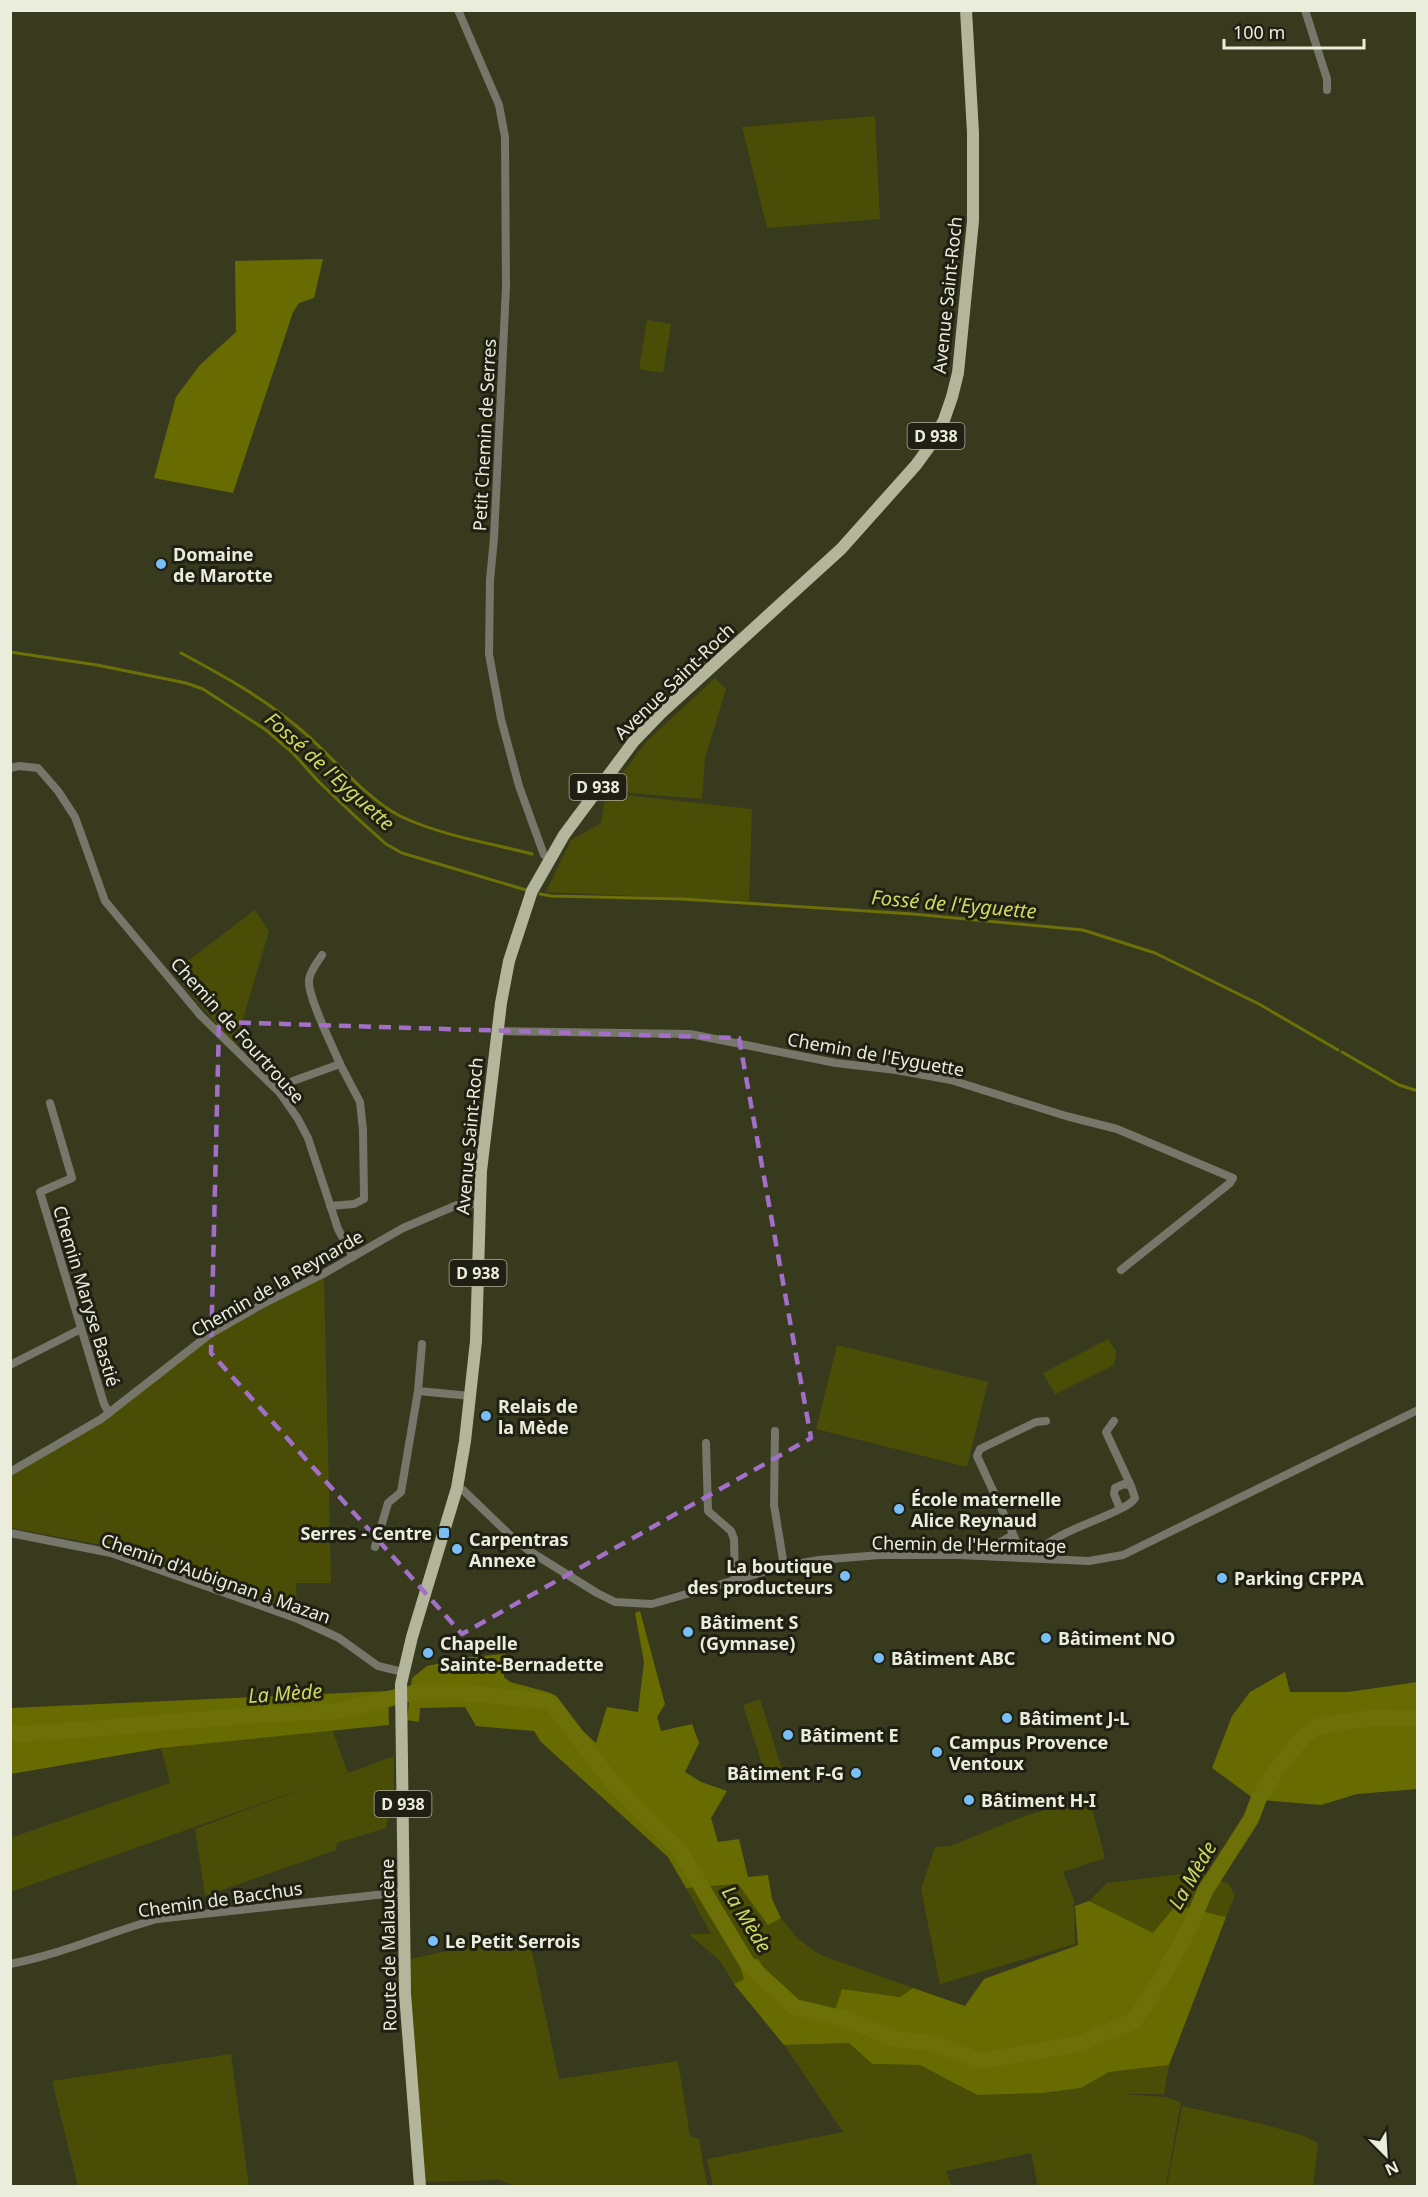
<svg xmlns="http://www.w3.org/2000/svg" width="1428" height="2197" viewBox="0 0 1428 2197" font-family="'Noto Sans',sans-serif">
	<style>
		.green { fill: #4a4d06 }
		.forest { fill: #686c00 }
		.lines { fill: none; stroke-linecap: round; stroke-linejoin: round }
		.stream { stroke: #6c7007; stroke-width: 3 }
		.river { stroke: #6c7007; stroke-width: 16 }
		.minor { stroke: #76776a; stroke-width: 8 }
		.primary { stroke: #b3b69a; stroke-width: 12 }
		.marked { fill: none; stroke: #a270c9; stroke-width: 4.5; stroke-dasharray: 12 8; stroke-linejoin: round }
		.poi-dot { fill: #78bff8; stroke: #1f2013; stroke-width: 2 }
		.labels { text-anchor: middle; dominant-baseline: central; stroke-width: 6; stroke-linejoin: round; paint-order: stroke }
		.shield { fill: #1f2013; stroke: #aeb0a0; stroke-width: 1.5 }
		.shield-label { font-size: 16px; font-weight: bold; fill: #ebeddc }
		.street-label { font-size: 18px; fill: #ebeddc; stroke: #1f2013 }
		.poi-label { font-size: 18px; font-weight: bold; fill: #ebeddc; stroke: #1f2013; text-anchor: start }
		.water-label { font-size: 20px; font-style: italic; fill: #d1d860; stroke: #1f2013 }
	</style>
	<rect width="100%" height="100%" fill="#383a1d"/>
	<g class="green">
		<path d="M875 116 880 219 767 228 742 127Z"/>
		<path d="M647 320 671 324 663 373 639 369Z"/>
		<path d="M715 678 726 689 705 758 702 799 609 791 647 741Z"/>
		<path d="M606 793 752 809 749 901 546 892 571 840 601 823Z"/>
		<path d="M255 910 269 931 235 1046 173 972Z"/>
		<path d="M324 1277 331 1583H296L297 1612 107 1546 11 1528V1475L107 1418 210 1337Z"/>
		<path d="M1108 1339 1116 1351 1114 1365 1055 1394 1043 1373Z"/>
		<path d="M837 1345 988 1382 967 1467 816 1429Z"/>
		<path d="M760 1699 782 1769 764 1770 743 1705Z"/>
		<path d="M332 1729 348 1773 394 1756V1807L389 1809 386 1828 337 1843 336 1850 205 1896 195 1829 313 1785 11 1892 10 1838 170 1783 161 1748Z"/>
		<path d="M1089 1797 1105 1858 1063 1872 1074 1900 1075 1944 940 1984 921 1889 935 1847 950 1846 1022 1817Z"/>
		<path d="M1197 1872 1229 1884 1235 1896 1226 1917 1176 1905 1153 1934 1089 1901 1107 1883Z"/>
		<path d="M738 1884 768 1924 781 1918 798 1939 821 1955 913 1988 900 1997 842 1989 833 2016 795 2007 777 1990 757 1959 744 1979 734 1984 720 1961 689 1934H711L686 1888Z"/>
		<path d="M508 1934 529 1938 559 2079 678 2061 690 2136 699 2139 707 2186H514L500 2180 425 2182 410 2010V1959L484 1943Z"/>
		<path d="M849 2043 872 2064 920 2065 977 2095 1043 2093 1081 2088 1109 2072 1169 2065 1164 2094H1123L1165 2097 1181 2102 1166 2186H1038L1031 2153 946 2171 951 2185 947 2186H713L707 2159 843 2132 784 2045Z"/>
		<path d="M231 2054 249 2186H78L52 2081Z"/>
		<path d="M1182 2106 1259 2123 1304 2136 1318 2143 1313 2186H1167Z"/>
	</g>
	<g class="forest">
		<path d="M323 259 314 298 299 303 293 312 233 493 154 478 176 397 200 365 236 332 235 261Z"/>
		<path d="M640 1611 665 1704 657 1717 661 1731 692 1724 699 1743 685 1772 701 1782 727 1791 711 1818 718 1842 739 1839 748 1877 768 1875 772 1899 781 1918 768 1925 738 1884 686 1888 668 1857 541 1742 534 1731 476 1726 465 1707 420 1708 419 1722 407 1720 412 1678 427 1666 469 1657 505 1654 504 1677 510 1682 551 1693 574 1723 596 1743 607 1707 638 1712 644 1662 635 1613Z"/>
		<path d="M1285 1672 1290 1692H1348L1417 1682V1716L1378 1714 1316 1723 1299 1736 1274 1765 1253 1798 1212 1768 1232 1716 1250 1692Z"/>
		<path d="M388 1691 389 1725 161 1748 11 1774V1708Z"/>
		<path d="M1380 1721 1417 1723V1789L1357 1794 1321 1805 1262 1800C1274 1779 1297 1740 1319 1730 1330 1725 1366 1723 1380 1721Z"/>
		<path d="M1089 1901 1153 1933 1176 1905 1226 1917 1169 2065 1109 2072 1081 2088 1043 2093 977 2095 920 2065 872 2064 849 2043 784 2045 734 1984 744 1979 738 1961 758 1959 777 1990 795 2007 833 2016 842 1989 900 1997 913 1988 965 2006 984 1979 1078 1945 1075 1906Z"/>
	</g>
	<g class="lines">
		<g class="stream">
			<path d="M10 652 97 665 186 683 203 689 266 730 293 753 318 781 357 818 386 844 402 853 526 890"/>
			<path d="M181 653C222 675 264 698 300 729 330 754 366 799 400 816 439 835 490 843 532 854"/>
			<path d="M540 894 551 896 682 899 913 914 1083 930 1155 953 1259 1004 1338 1050"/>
			<path d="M1342 1052 1399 1085 1418 1091"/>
		</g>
		<path class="river" d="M10 1734 55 1732 255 1715 338 1711 413 1693H468L551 1702 611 1781 680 1851 747 1963 795 2007 846 2019 896 2039 932 2043 981 2061 1079 2044 1134 2021 1157 1986 1190 1927 1205 1891 1251 1819 1259 1798 1280 1765 1304 1736 1318 1726 1380 1717 1418 1719"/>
		<g class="minor">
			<path d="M458 10 499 105 505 137 506 287 494 538 490 580 489 654 501 719 519 786 544 855 549 859"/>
			<path d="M1305 10 1327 79V90"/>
			<path d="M10 768 19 766 38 768 58 791 75 817 105 901 201 1016 280 1093 298 1119 308 1138 338 1229 353 1257"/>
			<path d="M322 955C317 963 310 971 309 980 307 996 333 1047 340 1064"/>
			<path d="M497 1031 690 1034 836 1063 896 1070 951 1080 1066 1116 1117 1129 1233 1178 1230 1183 1121 1270"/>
			<path d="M280 1093 293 1081 340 1064 360 1102 363 1130 364 1199 354 1204 330 1206"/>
			<path d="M50 1103 72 1178 40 1192 104 1404 109 1413"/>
			<path d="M10 1365 81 1329"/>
			<path d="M418 1391 422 1344"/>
			<path d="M1114 1421 1106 1432 1131 1486"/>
			<path d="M775 1431 774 1505 784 1566"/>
			<path d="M706 1443 708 1511 731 1531 734 1539 735 1580"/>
			<path d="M10 1472 101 1419 210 1334 261 1305 323 1274 403 1228 457 1205 479 1204"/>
			<path d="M457 1488 463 1490 514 1539 531 1552 597 1593 615 1602 633 1603 652 1604 784 1566 819 1560 880 1555H958L1089 1561 1123 1555 1418 1410"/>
			<path d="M10 1533 111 1553 197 1583 298 1619 339 1638 378 1666 403 1672"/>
			<path d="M375 1547 388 1503 401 1492 418 1391 471 1396"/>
			<path d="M992 1556 999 1543 1013 1535"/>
			<path d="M1019 1557V1547L977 1456 980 1449 1036 1422 1046 1421"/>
			<path d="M1032 1558C1047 1536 1092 1523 1116 1511 1123 1507 1131 1505 1135 1498L1131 1486 1124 1484 1115 1488 1114 1494 1120 1509"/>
			<path d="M10 1964C62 1954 107 1933 157 1919L404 1892"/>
		</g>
		<path class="primary" d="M420 2186 405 1994 401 1684 412 1637 457 1488 465 1441 476 1341 481 1171 501 1003 509 961 532 891 564 835 634 741 661 713 841 549 916 465 932 443 944 420 952 397 958 373 973 221V133L966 10"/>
	</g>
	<path class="marked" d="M219 1022 739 1038 811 1438 462 1634 211 1353Z"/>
	<g class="poi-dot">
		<circle cx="161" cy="564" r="6"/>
		<circle cx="486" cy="1416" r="6"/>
		<circle cx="899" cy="1509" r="6"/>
		<rect x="438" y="1527" width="12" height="12" rx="3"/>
		<circle cx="457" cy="1549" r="6"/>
		<circle cx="845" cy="1576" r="6"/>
		<circle cx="1222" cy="1578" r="6"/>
		<circle cx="688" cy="1632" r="6"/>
		<circle cx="1046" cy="1638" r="6"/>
		<circle cx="428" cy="1653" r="6"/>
		<circle cx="879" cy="1658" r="6"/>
		<circle cx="1007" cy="1718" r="6"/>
		<circle cx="788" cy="1735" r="6"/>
		<circle cx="937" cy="1752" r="6"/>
		<circle cx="856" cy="1773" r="6"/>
		<circle cx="969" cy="1800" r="6"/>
		<circle cx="433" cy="1941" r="6"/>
	</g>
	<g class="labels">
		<g class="shield">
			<rect x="907.5" y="423" width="57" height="26" rx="4.5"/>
			<rect x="569.5" y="774" width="57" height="26" rx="4.5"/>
			<rect x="449.5" y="1260" width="57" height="26" rx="4.5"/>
			<rect x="374.5" y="1791" width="57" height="26" rx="4.5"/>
		</g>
		<g class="shield-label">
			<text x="936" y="436">D 938</text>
			<text x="598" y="787">D 938</text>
			<text x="478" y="1273">D 938</text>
			<text x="403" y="1804">D 938</text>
		</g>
		<g class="street-label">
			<text transform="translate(947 295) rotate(-84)">Avenue Saint-Roch</text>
			<text transform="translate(484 435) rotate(-87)">Petit Chemin de Serres</text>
			<text transform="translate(674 681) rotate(-44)">Avenue Saint-Roch</text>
			<text transform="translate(238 1030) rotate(48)">Chemin de Fourtrouse</text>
			<text transform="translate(876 1054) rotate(10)">Chemin de l'Eyguette</text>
			<text transform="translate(469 1136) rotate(-85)">Avenue Saint-Roch</text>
			<text transform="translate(277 1283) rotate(-30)">Chemin de la Reynarde</text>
			<text transform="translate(87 1296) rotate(73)">Chemin Maryse Bastié</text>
			<text transform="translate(969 1544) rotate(1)">Chemin de l'Hermitage</text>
			<text transform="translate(216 1578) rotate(19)">Chemin d'Aubignan à Mazan</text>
			<text transform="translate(220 1899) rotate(-8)">Chemin de Bacchus</text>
			<text transform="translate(388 1945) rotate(-91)">Route de Malaucène</text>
		</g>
		<g class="poi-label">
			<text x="173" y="554">Domaine<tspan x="173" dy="21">de Marotte</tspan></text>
			<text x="498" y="1406">Relais de<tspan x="498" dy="21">la Mède</tspan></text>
			<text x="911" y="1499">École maternelle<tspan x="911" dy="21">Alice Reynaud</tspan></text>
			<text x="432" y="1533" text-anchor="end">Serres - Centre</text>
			<text x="469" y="1539">Carpentras<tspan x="469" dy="21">Annexe</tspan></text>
			<text x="833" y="1566" text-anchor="end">La boutique<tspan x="833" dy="21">des producteurs</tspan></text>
			<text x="1234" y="1578">Parking CFPPA</text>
			<text x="700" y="1622">Bâtiment S<tspan x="700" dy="21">(Gymnase)</tspan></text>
			<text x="1058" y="1638">Bâtiment NO</text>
			<text x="440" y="1643">Chapelle<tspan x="440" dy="21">Sainte-Bernadette</tspan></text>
			<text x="891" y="1658">Bâtiment ABC</text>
			<text x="1019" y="1718">Bâtiment J-L</text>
			<text x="800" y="1735">Bâtiment E</text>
			<text x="949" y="1742">Campus Provence<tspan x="949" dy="21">Ventoux</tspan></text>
			<text x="844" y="1773" text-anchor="end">Bâtiment F-G</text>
			<text x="981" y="1800">Bâtiment H-I</text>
			<text x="445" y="1941">Le Petit Serrois</text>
		</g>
		<g class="water-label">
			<text transform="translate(330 771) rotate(42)">Fossé de l'Eyguette</text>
			<text transform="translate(954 904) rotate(5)">Fossé de l'Eyguette</text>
			<text transform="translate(285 1693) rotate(-4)">La Mède</text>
			<text transform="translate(1192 1875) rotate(-60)">La Mède</text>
			<text transform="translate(747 1919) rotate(58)">La Mède</text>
		</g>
	</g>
	<rect width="1428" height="2197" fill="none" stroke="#ebeddc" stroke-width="24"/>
	<g transform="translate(1386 2155) rotate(156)" stroke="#1f2013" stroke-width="4.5" paint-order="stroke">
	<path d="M0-4.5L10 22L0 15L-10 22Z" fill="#ebeddc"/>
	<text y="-9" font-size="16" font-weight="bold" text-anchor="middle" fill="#ebeddc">N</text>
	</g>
	<path d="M1224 39v9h140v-9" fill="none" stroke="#ebeddc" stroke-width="3"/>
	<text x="1233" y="39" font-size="18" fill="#ebeddc" stroke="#1f2013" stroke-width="4.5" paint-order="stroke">100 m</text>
</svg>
